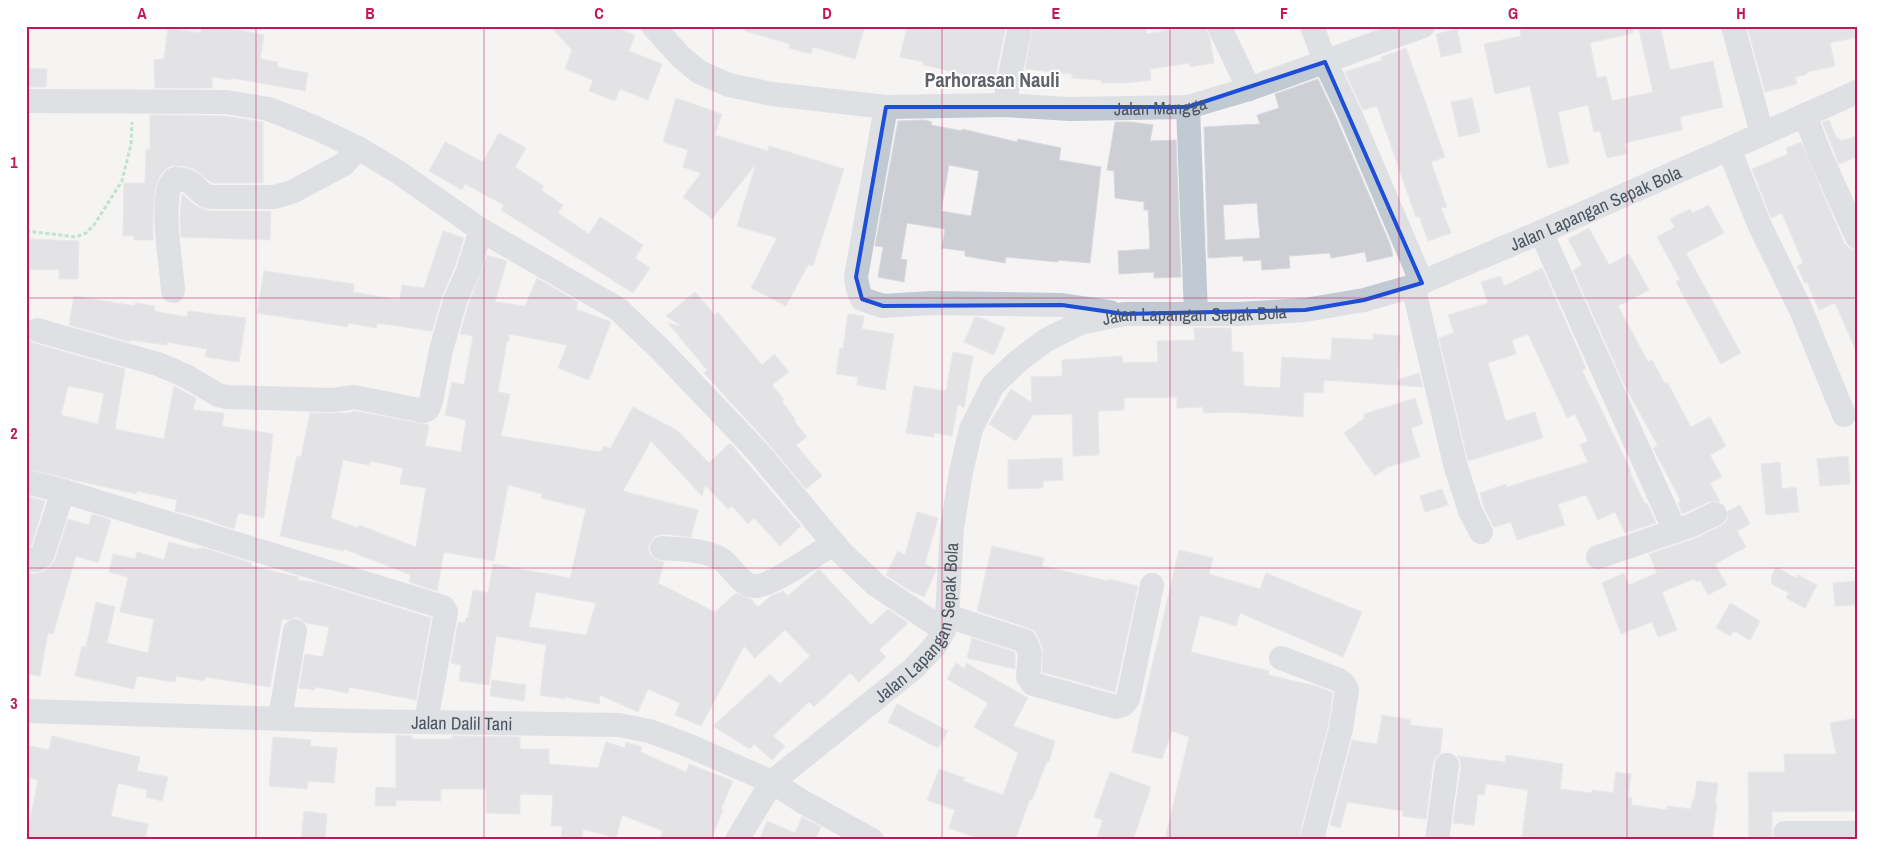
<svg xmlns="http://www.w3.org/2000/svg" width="1883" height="866" viewBox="0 0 1883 866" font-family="'Archivo Narrow',sans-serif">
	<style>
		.building { fill: #cdcfd5; stroke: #d7d9de; fill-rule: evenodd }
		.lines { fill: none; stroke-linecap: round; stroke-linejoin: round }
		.path { stroke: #7ad0a6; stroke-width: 3; stroke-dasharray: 4 2.5; stroke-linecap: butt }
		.minor { stroke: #c1cad2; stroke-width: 24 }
		.marked { fill: none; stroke: #1d4ed8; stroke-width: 4; stroke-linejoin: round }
		.grid { fill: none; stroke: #c2185b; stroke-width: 1; stroke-opacity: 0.55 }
		.labels { text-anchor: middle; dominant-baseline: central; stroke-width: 4; stroke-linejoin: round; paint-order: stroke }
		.street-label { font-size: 18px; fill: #4a5661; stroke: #fff }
		.quarter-label { font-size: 20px; font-weight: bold; fill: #5f6368; stroke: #fff }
		.neatline { fill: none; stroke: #c2185b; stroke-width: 2 }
		.grid-label { font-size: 16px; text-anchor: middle; font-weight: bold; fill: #c2185b }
	</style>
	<rect width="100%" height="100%" fill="#f5f3f3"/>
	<g class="building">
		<path d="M202 26H240L239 30 264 35 260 59 278 62 277 67 308 73 305 91 232 78V80L212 77V88H155L154 60 164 59 168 28 201 33Z"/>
		<path d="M550 26H612L635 35 629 51 662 64 648 100 620 89 615 101 589 91 593 80 565 69 572 50Z"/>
		<path d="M745 26H865L855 59 813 47 811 54 789 48 790 44 745 31Z"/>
		<path d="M907 26H1006L995 78 972 73 971 76 946 70 923 65V62L900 57Z"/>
		<path d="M1033 26H1111L1110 29 1145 26 1146 34 1184 28V26H1205L1210 39 1214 63 1190 67 1189 63 1150 69 1151 80 1125 83H1101V80L1072 78V74L1025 69Z"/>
		<path d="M1538 26H1632L1633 33 1590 43 1597 78 1606 76 1612 101 1653 92 1638 26H1660L1670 70 1713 61 1723 107 1680 117 1682 130 1625 143 1627 154 1607 158 1600 131 1594 132 1588 105 1558 112 1569 163 1548 168 1530 86 1495 94 1484 44 1521 36 1520 30Z"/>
		<path d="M1747 26H1857V37L1830 43 1835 66 1807 72V74L1795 77 1797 84 1765 92Z"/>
		<path d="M1457 29 1462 52 1441 57 1436 34Z"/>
		<path d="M1406 48 1445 157 1431 162 1447 207 1441 208 1451 233 1428 241 1419 216 1416 217 1377 106 1363 110 1345 72 1382 60 1381 57Z"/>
		<path d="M26 68 47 69 46 87H26Z"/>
		<path d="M1318 79 1337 120 1390 244 1393 256 1367 262 1365 252 1331 258 1330 253 1289 256 1290 268 1262 270 1261 260 1243 261V256L1208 258 1204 127 1260 124 1257 115 1279 108 1275 94ZM1257 203 1260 238 1225 240 1223 205Z"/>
		<path d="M676 98 722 114 715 135 768 151 769 146 844 169 813 266 808 265 786 306 751 288 777 238 737 226 756 164 712 219 683 197 701 173 683 167 688 150 663 142Z"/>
		<path d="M1472 98 1480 132 1459 137 1451 102Z"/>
		<path d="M150 115 225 116 263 122V183H212L194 169 183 166H170L161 174 155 189 153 216V240H134V236H123L124 183H145L146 149H150Z"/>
		<path d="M924 120 932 122 931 125 962 131V129L1017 142 1018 139 1061 148 1059 160 1101 167 1090 263 1058 260V262L1006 257 1005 263 965 256V251L942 248 945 229 907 223 901 259 907 260 904 282 878 277 883 247 875 246 898 121ZM949 165 979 171 971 216 941 211Z"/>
		<path d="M1829 120 1837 139 1839 138 1840 141 1857 136V157L1839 164 1822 122Z"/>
		<path d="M1115 122H1131L1153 125 1150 141 1176 140 1181 277 1154 278V272L1119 274 1118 251 1150 249 1148 210H1144V202L1115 198 1114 171 1107 170Z"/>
		<path d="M499 133 526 148 515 167 544 186 541 190 563 205 558 213 589 234 600 217 643 245 635 258 650 268 633 293 501 210 504 205 465 184 462 190 429 171 445 142 483 162Z"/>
		<path d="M1801 142 1844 243 1849 248 1857 251V353L1835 303 1819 310 1807 282 1805 283 1797 266 1803 263 1782 213 1771 218 1752 169 1788 154 1786 148Z"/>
		<path d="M182 194 196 206 209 211H271L270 240 181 237 180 216Z"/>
		<path d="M1709 205 1724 233 1686 253 1741 353 1721 364 1676 282 1680 279 1657 237 1675 227 1670 219 1690 209 1692 213Z"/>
		<path d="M1589 228 1609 265 1629 254 1649 290 1618 306 1648 362 1652 360 1665 384 1667 382 1691 427 1710 417 1726 446 1710 455 1722 477 1710 483 1720 501 1709 502 1682 514 1678 503 1681 501 1653 448 1658 446 1625 386 1573 270 1582 265 1568 239Z"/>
		<path d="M443 231 464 238 455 266 442 297 432 331 377 323 376 328 348 323V327L257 313 264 271 354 284 353 292 400 300 402 285 424 288Z"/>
		<path d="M29 239 79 241 78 279H59V270L29 269Z"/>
		<path d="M487 255 507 261 495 302 525 306 537 278 578 302 576 309 611 322 589 380 558 368 567 345 509 334V341L507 340 498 392 510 394 501 436 600 452 604 446 610 449 633 407 678 431 709 463 730 443 801 526 780 546 754 518 748 524 732 506 728 509 705 485 702 496 651 441 623 491 698 510 691 537 663 534 656 536 651 541 648 547 650 554 655 559 664 562 658 583 715 612 736 593 751 599 758 607 771 596 783 591 788 596 819 569 871 625 888 609 908 623 879 650 886 657 859 682 850 673 814 707 809 702 773 736 785 746 772 760 754 744 750 749 713 726 770 674 780 684 810 656 785 630 755 658 744 646 701 726 675 715 680 703 648 689 638 712 600 695 599 704 565 697V699L540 695 546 645 496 636 489 685 459 681 461 665 451 663 458 622 465 623 466 618H468L473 590 488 593 493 564 570 578 586 509 541 498 542 494 508 485 494 561 444 552 437 591 409 582 411 575 344 549 343 551 280 536 297 456 301 457 310 413H350L354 411 429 425 425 446 461 452 466 420 445 415 452 382 464 385 473 336 460 334 468 306ZM343 460 369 465 370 461 403 468 400 484 426 488 416 547 359 525 358 528 331 518ZM536 592 596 603 586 635 529 627Z"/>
		<path d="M1542 268 1586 368 1582 370 1631 471 1630 472 1645 504 1647 503 1656 523 1625 533 1615 512 1598 520 1586 495 1558 504 1565 525 1517 540 1511 522 1494 527 1485 510 1480 493 1506 484 1507 487 1588 462 1580 445 1588 441 1575 414 1567 418 1528 334 1512 340 1516 354 1488 363 1506 421 1535 412 1543 438 1468 461 1439 338 1454 333 1448 315 1488 303 1481 282 1501 276 1504 286Z"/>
		<path d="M695 292 715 315 718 312 762 365 774 354 789 372 772 385 784 400 782 402 796 420 794 421 807 437 796 445 822 476 806 489 767 442 704 373 707 370 668 323 683 327 666 316Z"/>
		<path d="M74 296 135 306V303L155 306 154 311 187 317 188 311 246 318 239 362 205 357 207 349 167 342V345L131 340V342L69 325Z"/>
		<path d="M848 314 864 316 862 329 894 334 885 390 857 385 858 377 836 374 840 348 843 349Z"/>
		<path d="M975 317 981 318 1005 328 994 355 964 342Z"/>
		<path d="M1194 328H1231L1232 352H1243L1244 386 1280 388 1282 357 1331 360 1332 338 1373 340V334L1400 336 1397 380 1419 373 1423 387 1324 380 1323 393 1304 392 1303 417 1235 412 1203 413V407L1177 408V397L1124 398V410L1098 411 1099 455 1073 456 1072 414 1033 415 1016 441 989 424 1011 389 1032 403 1031 377 1062 376V360L1122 356 1123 363 1158 362 1157 341 1195 340Z"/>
		<path d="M26 338 33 343 125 369 115 429 164 439 174 386 196 398 193 410 224 413 222 426 273 434 264 518 238 513 234 529 210 521V520L175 511 177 500 137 491 136 494 26 469ZM68 386 104 393 98 424 61 415Z"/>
		<path d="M953 352 973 356 964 408 958 404 952 436 934 433V437L906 433 914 386 946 391Z"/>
		<path d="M1415 398 1423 424 1411 428 1420 457 1388 467 1375 476 1344 433 1365 418 1364 414Z"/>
		<path d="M1848 456 1850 484 1820 486 1817 459Z"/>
		<path d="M1062 458 1063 480 1043 481V488L1008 489V460Z"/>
		<path d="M1780 462 1782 489 1796 487 1799 512 1766 515 1761 464Z"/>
		<path d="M1442 489 1448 505 1425 512 1420 496Z"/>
		<path d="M26 496 45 501 31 546 26 545Z"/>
		<path d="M1740 505 1750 524 1737 531 1746 547 1715 564 1727 585 1708 595 1700 580 1696 582 1694 579 1662 592 1677 630 1658 637 1652 622 1621 634 1602 583 1624 573 1629 585 1657 573 1649 554 1694 539 1721 526 1727 521 1728 511Z"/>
		<path d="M917 512 938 518 925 564 936 569V571L924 597 909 590 886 575 898 551 905 555Z"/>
		<path d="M92 514 111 520 98 563 76 556 53 634 48 633 40 676 26 674V573L35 574 44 571 50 567 55 560 68 519 89 525Z"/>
		<path d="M169 542 196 549 204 548 252 563 251 566 298 577V580L318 583 431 618 416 700 349 687 348 693 315 687V690L299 688 305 654 323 657 329 627 306 623 297 617 288 620 282 619 270 687 205 677 204 681 176 676 175 682 137 676 134 689 75 676 82 646 86 647 96 602 115 607 107 643 148 653 154 619 120 612 128 577 109 572 113 554 135 559 137 552 164 560Z"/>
		<path d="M992 546 1044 558 1042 566 1108 581 1109 579 1138 586 1115 692 1042 672 1043 648 1035 631 1029 628 977 611Z"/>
		<path d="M1179 550 1213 558 1209 574 1260 589 1266 573 1362 612 1343 657 1240 613 1236 626 1200 615 1191 652 1269 671 1268 675 1316 686 1333 693 1328 726 1302 824 1300 840H1165L1189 737 1172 731 1162 759 1132 752Z"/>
		<path d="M1776 567 1796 578 1798 575 1817 585 1805 608 1786 598 1789 593 1772 584 1771 577Z"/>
		<path d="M1857 581V605L1835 606 1833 583Z"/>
		<path d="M1730 603 1760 621 1750 640 1734 631 1730 636 1716 628Z"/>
		<path d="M972 638 1015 652V669L967 658Z"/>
		<path d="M956 663 965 669 966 663 1028 698 1013 726 1055 741 1049 762 1047 761 1032 800 1030 799 1015 840H982L949 828 955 810 927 800 939 769 965 778 963 781 1003 795 1018 753 974 727 988 703 947 679Z"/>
		<path d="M492 680 526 685 524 701 490 696Z"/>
		<path d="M897 704 948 731 938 748 888 722Z"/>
		<path d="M1382 715 1411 720 1410 725 1443 729 1440 754 1436 757 1433 763 1426 819 1402 816 1403 811 1347 802 1340 828 1330 825 1352 740 1377 744Z"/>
		<path d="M1857 718V811L1772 812V840H1749L1748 772H1785L1784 754H1836L1830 723Z"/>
		<path d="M396 735 412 736V739H452V736L520 737V749H549V764L598 768 606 742 625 748 626 742 642 747 640 752 686 772 689 764 733 781 721 809 723 810 711 840H660L663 831 622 815 616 838 583 829 582 840H561L562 826H551L553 795 520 794V814L486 813V789H441V801L396 800V806H375L376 787 396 788Z"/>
		<path d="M52 736 140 757 137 771 168 777 162 801 146 797 147 790 118 783 111 816 148 824 145 840H26L38 780 26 777V745L49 750Z"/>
		<path d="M273 737 311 740 310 746 337 748 334 783 308 781 307 789 269 786Z"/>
		<path d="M1506 755 1563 764 1560 789 1592 793V790L1613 793 1616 772 1631 774 1628 797 1632 798 1631 805 1667 810V806L1691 809 1692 801H1694L1697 781 1718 783 1715 804H1717L1712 840H1550L1522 836 1528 790 1486 784 1484 795 1478 794 1474 825 1453 823 1461 767 1460 760 1457 756 1505 762Z"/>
		<path d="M1110 772 1151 787 1133 840H1096L1103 820 1094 817Z"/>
		<path d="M304 811 327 814 325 840H301Z"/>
		<path d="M802 817 821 827 815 840H759L767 821 795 833Z"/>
	</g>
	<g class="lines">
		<path class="path" d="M26 231 76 237 86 233 94 225 122 181 131 144 132 122"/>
		<g class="minor">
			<path id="s1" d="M653 26 680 56 699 72 729 85 772 94 886 107 1004 105 1070 109 1188 107 1249 89 1423 26"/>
			<path d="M1219 26 1249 89"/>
			<path d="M1312 26 1325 62 1350 114 1422 283"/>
			<path d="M1733 26 1762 134"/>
			<path d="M26 101 226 102 269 109 316 128 358 148 398 172 481 230 618 309 661 350 757 451 841 552 876 585 944 630"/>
			<path d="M1004 105 1020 26"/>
			<path d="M886 107 856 277 858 289 862 299 883 306 932 303 1062 305 1110 312"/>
			<path d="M1188 107 1196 314"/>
			<path d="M1805 115 1820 155 1857 237"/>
			<path d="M1729 149 1759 224 1801 310 1844 415"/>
			<path d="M1541 232 1675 531"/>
			<path d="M1413 286 1455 464 1470 511 1481 532"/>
			<path d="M173 291C171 260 163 223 168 192 169 187 171 183 175 179 197 179 193 191 209 197H274L292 192 344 164 358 148"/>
			<path d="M37 330 158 364 186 376 218 395 226 397 333 400 354 397 424 411 428 409 431 401 441 350 455 301 468 271 481 230"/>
			<path d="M26 482 63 491 443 607 446 612 426 721"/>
			<path d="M662 548C681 550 702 549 719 558 731 564 739 585 754 586 768 588 820 552 834 543"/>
			<path d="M1598 557 1690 526 1715 514"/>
			<path d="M26 559 36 560 42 556 63 491"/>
			<path d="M947 616 1025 641 1030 653 1028 677 1033 684 1116 707 1123 705 1128 699 1152 585"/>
			<path d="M1281 658 1339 680 1344 684 1347 690 1341 729 1315 827 1313 837 1314 840"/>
			<path id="s2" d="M26 711 356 721 619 725 649 731 685 744 772 782 803 802 872 840"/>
			<path d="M280 717 295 631"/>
			<path d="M1785 833H1857"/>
			<path id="s3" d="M737 840 772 782 913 669 935 646 944 630 947 616 952 528 961 472 971 429 993 385 1017 362 1046 340 1080 323 1124 314H1239L1305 310 1364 300 1413 286 1541 232 1857 92"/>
			<path d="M1437 840 1447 765"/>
		</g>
	</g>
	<path d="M0 0H1883V866H0ZM1325 62 1422 283 1364 300 1305 310 1124 314 1062 305 883 306 862 299 856 277 886 107H1188Z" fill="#f5f3f3" fill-opacity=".55" fill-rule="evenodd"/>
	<path class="marked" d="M1325 62 1422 283 1364 300 1305 310 1124 314 1062 305 883 306 862 299 856 277 886 107H1188Z"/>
	<path class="grid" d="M256 26V840M484 26V840M713 26V840M942 26V840M1170 26V840M1399 26V840M1627 26V840M26 298H1857M26 568H1857"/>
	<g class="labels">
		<g class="street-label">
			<text stroke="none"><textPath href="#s1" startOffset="531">Jalan Mangga</textPath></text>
			<text stroke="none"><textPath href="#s3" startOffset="1194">Jalan Lapangan Sepak Bola</textPath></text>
			<text stroke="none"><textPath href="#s3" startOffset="774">Jalan Lapangan Sepak Bola</textPath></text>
			<text stroke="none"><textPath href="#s3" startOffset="294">Jalan Lapangan Sepak Bola</textPath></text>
			<text stroke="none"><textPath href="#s2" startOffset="436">Jalan Dalil Tani</textPath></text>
		</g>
		<g class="quarter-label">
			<text x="992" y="79">Parhorasan Nauli</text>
		</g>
	</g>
	<rect width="1883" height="866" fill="none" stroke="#ffffff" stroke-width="55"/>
	<rect x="28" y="28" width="1828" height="810" class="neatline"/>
	<g class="grid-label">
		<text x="142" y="19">A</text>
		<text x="370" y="19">B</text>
		<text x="599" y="19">C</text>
		<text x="827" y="19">D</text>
		<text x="1056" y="19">E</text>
		<text x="1284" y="19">F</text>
		<text x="1513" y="19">G</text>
		<text x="1741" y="19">H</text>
		<text x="14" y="168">1</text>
		<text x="14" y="439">2</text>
		<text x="14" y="709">3</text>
	</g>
</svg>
